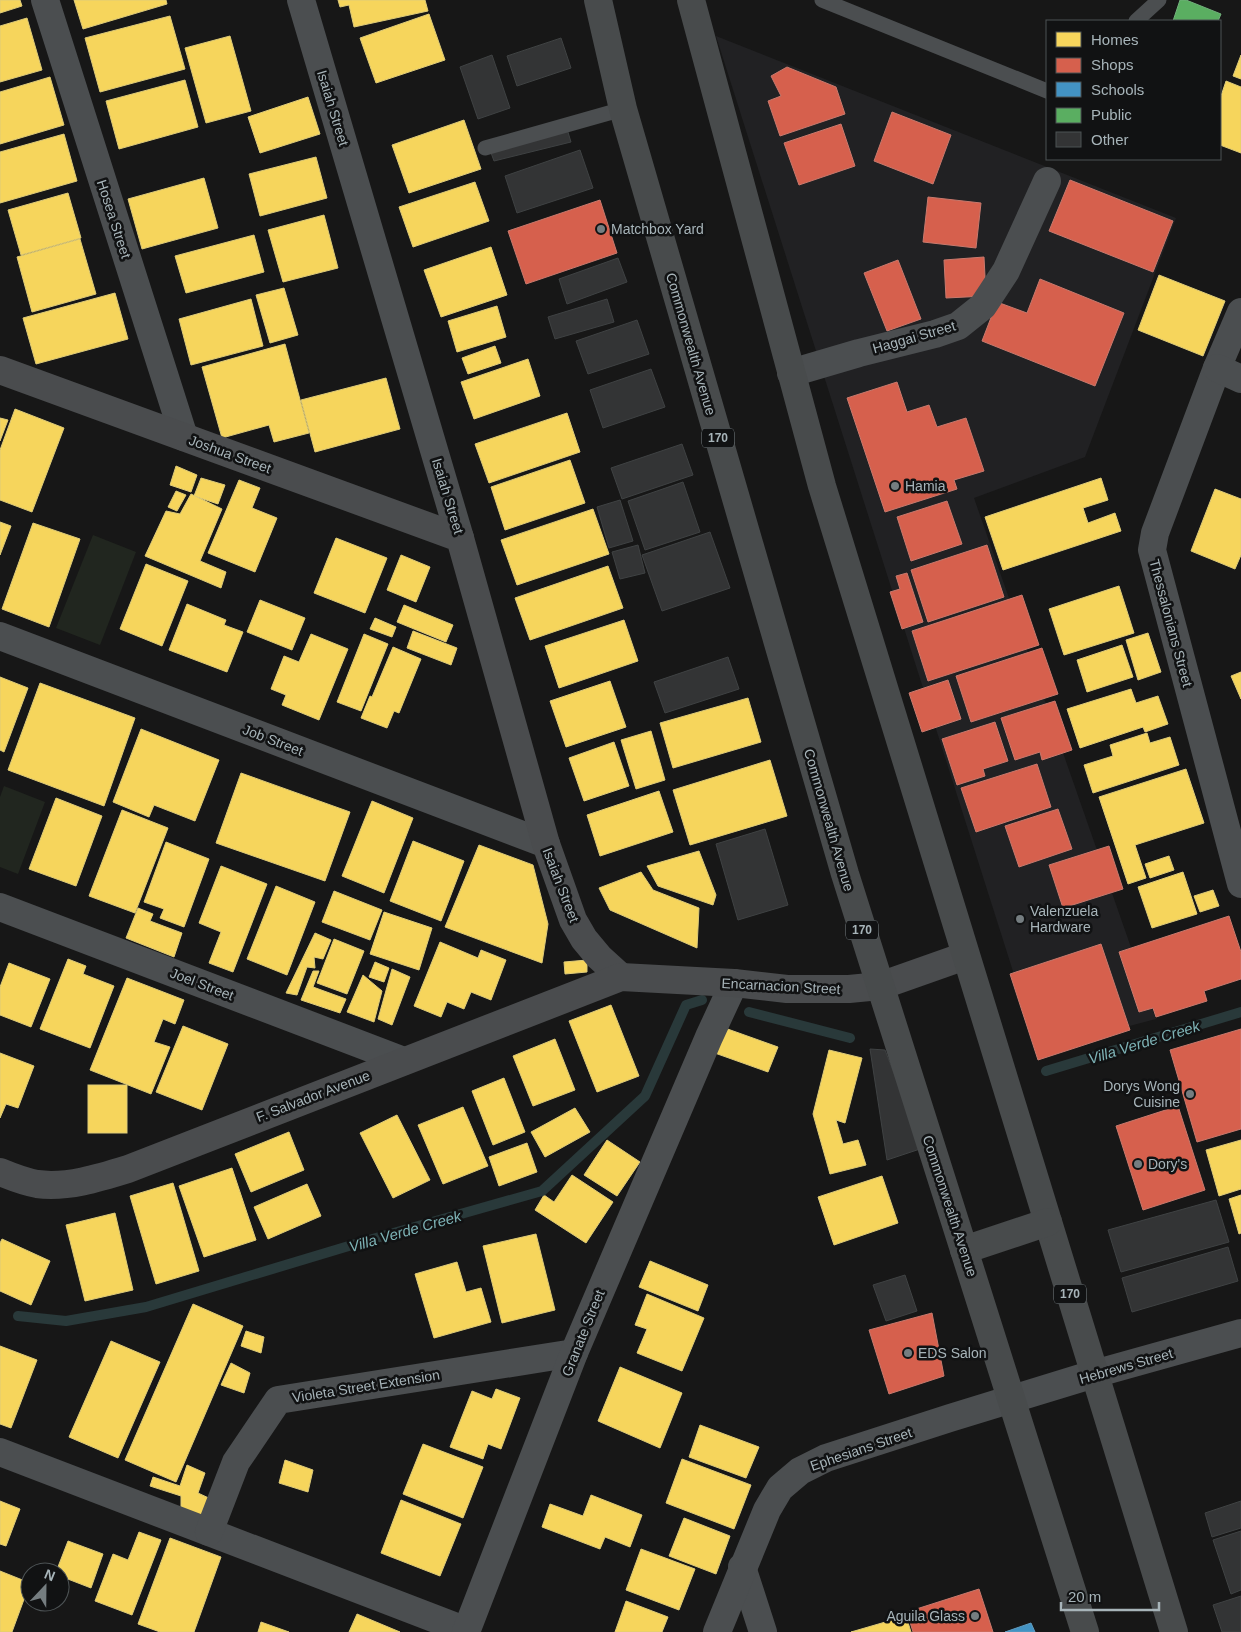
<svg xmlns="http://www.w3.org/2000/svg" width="1241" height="1632" viewBox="0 0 1241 1632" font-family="Arial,sans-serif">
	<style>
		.built { fill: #212123 }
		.green { fill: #21261f }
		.homes { fill: #f6d55c; stroke: #decb78 }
		.shops { fill: #d6604d; stroke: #c8796d }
		.schools { fill: #4393c3; stroke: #619dc0 }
		.public { fill: #5aae61; stroke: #71b07b }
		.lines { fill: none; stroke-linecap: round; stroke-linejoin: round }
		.stream { stroke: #29393a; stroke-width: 10 }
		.building { fill: #333435; stroke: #3f4243 }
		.lane { stroke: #4b4e50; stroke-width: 15 }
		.street { stroke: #4b4e50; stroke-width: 28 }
		.secondary { stroke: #4a4c4e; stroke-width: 28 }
		.primary { stroke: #484b4c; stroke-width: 28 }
		.poi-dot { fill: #757d80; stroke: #111213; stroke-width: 2 }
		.labels { text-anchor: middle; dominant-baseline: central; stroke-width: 5; stroke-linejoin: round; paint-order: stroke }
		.shield { fill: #111213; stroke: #7a8387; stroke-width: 1 }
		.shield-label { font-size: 12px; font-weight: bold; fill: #a7b4b9 }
		.street-label { font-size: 14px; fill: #a7b4b9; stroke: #111213 }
		.poi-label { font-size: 14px; fill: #a7b4b9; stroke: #111213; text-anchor: start }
		.water-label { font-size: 15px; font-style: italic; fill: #7db2b5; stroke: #111213 }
	</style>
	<rect width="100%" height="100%" fill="#171717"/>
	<path class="built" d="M716 36 1176 218 1085 457 974 498 1156 1019 1038 1050Z"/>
	<g class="green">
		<path d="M93 535 136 552 100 645 56 628Z"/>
		<path d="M4 786 45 802 18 874 0 867V797Z"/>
	</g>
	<g class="homes">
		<path d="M0 0H20L22 6 0 13Z"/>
		<path d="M74 0H166L167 4 83 29Z"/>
		<path d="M338 0H425L428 11 354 27 349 5 340 7Z"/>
		<path d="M429 14 445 60 376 83 360 38Z"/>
		<path d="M170 16 185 69 100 92 85 38Z"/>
		<path d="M27 18 42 70 0 82V26Z"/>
		<path d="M230 36 251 111 206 123 185 48Z"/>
		<path d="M1241 55V79L1233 76Z"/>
		<path d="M50 77 64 125 0 144V92Z"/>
		<path d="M185 80 198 127 119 149 106 101Z"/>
		<path d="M1226 81 1241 87V153L1220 145V99Z"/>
		<path d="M308 97 320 134 260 153 248 117Z"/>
		<path d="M464 120 481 169 409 193 392 145Z"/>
		<path d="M64 134 77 181 0 203V152Z"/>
		<path d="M316 157 327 198 260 216 249 174Z"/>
		<path d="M204 178 218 228 142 249 128 199Z"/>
		<path d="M475 182 489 221 413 247 399 207Z"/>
		<path d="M68 193 81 238 21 255 8 210Z"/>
		<path d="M324 215 338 268 283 282 268 230Z"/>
		<path d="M254 235 264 272 186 293 175 256Z"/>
		<path d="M80 239 96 294 32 312 17 257Z"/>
		<path d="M491 247 507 295 441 317 424 270Z"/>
		<path d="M1159 275 1225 301 1203 356 1138 330Z"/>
		<path d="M284 288 298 335 270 343 256 295Z"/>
		<path d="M115 293 128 339 36 364 23 318Z"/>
		<path d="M251 299 263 346 191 365 179 319Z"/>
		<path d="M497 306 506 337 457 352 448 321Z"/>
		<path d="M285 344 309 433 274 442 269 425 222 438 202 367Z"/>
		<path d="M495 346 501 363 468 374 462 358Z"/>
		<path d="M528 359 540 396 474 419 461 382Z"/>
		<path d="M386 378 400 429 315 452 301 400Z"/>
		<path d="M15 409 64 428 32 512 0 500V450Z"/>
		<path d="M567 413 580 452 489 483 475 444Z"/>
		<path d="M0 418 8 420 0 441Z"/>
		<path d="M570 460 585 503 505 530 491 487Z"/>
		<path d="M176 466 197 475 191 492 170 485Z"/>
		<path d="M201 478 225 485 218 504 194 496Z"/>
		<path d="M1101 478 1108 500 1083 508 1088 523 1115 513 1121 531 1003 570 985 517Z"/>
		<path d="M239 480 260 488 252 508 277 518 255 572 208 553Z"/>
		<path d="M1215 489 1241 499V555L1235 569 1191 551Z"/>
		<path d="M176 491 186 495 177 511 168 507Z"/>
		<path d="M191 494 222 509 200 561 226 572 221 588 145 556 166 511 180 514Z"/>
		<path d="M593 509 609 554 517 585 501 540Z"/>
		<path d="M0 522 11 526 0 555Z"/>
		<path d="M33 523 80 539 49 627 2 609Z"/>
		<path d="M336 538 387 558 365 613 314 593Z"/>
		<path d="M401 555 430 567 416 602 387 590Z"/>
		<path d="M146 564 188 581 162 646 120 629Z"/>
		<path d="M608 566 623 608 530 640 515 598Z"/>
		<path d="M1119 586 1134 633 1064 655 1049 609Z"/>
		<path d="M260 600 305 618 292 650 247 632Z"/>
		<path d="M187 604 226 620 224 625 243 632 227 672 169 650Z"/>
		<path d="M404 605 453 625 446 642 397 622Z"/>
		<path d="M375 618 396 627 392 637 370 629Z"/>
		<path d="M624 620 638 661 559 688 545 646Z"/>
		<path d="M413 631 457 648 451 665 407 648Z"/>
		<path d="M1148 633 1161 672 1138 680 1126 640Z"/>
		<path d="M311 634 348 649 319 720 282 705 286 695 271 689 284 656 299 662Z"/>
		<path d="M364 634 388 644 361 711 337 702Z"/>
		<path d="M1122 645 1133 677 1087 692 1077 660Z"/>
		<path d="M393 647 421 659 399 713 394 711 387 728 361 718 370 696 372 697Z"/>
		<path d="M1241 672V699L1231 676Z"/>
		<path d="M0 677 28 688 4 752 0 750Z"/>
		<path d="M610 681 626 727 566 747 550 701Z"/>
		<path d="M40 683 135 718 104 806 8 770Z"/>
		<path d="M1131 689 1136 703 1158 696 1168 724 1145 732 1143 727 1080 748 1067 709Z"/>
		<path d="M748 698 761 742 673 768 660 723Z"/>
		<path d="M141 729 219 760 195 821 154 805 149 817 113 802Z"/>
		<path d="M651 731 665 780 636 789 621 740Z"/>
		<path d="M1147 733 1150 743 1170 737 1179 765 1093 793 1084 765 1113 756 1110 745Z"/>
		<path d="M614 742 629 786 584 801 569 758Z"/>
		<path d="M770 760 787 816 690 845 673 790Z"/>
		<path d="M1186 769 1204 823 1135 845 1146 878 1128 884 1099 797Z"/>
		<path d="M241 773 350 812 325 881 216 843Z"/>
		<path d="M659 791 673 832 600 856 587 815Z"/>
		<path d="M56 798 102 816 76 886 29 869Z"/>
		<path d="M372 801 413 818 384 893 342 876Z"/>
		<path d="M122 810 168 828 135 913 89 896Z"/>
		<path d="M413 841 464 861 441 921 390 901Z"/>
		<path d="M166 842 209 859 184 927 160 918 164 909 144 902Z"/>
		<path d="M479 845 533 865 548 924 542 963 445 927Z"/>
		<path d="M699 851 716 895 713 905 658 886 647 866Z"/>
		<path d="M1169 856 1174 870 1150 878 1145 864Z"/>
		<path d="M221 866 267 884 233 972 209 963 221 932 199 923Z"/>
		<path d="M641 872 653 890 699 908 697 948 610 910 599 888Z"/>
		<path d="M1183 872 1197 914 1152 928 1138 887Z"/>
		<path d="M276 886 315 902 287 975 247 959Z"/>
		<path d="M1213 890 1219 906 1200 912 1194 896Z"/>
		<path d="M334 891 382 910 370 940 322 922Z"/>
		<path d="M138 908 153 914 150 921 182 933 174 957 126 938Z"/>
		<path d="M384 912 432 928 419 970 370 954Z"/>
		<path d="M315 933 331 940 323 959 314 957 315 968 307 967 297 995 286 993Z"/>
		<path d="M334 939 364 951 347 994 317 983Z"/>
		<path d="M440 942 478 958 481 950 506 960 491 1000 471 992 464 1009 447 1002 441 1017 414 1006Z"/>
		<path d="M68 959 86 966 83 974 114 986 90 1048 40 1029Z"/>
		<path d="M587 960V972L565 974 564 962Z"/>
		<path d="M375 962 389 968 384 982 369 977Z"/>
		<path d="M9 963 50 979 31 1027 0 1015V987Z"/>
		<path d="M392 969 410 977 392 1025 378 1019Z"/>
		<path d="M313 971H319L313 987 346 999 340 1013 301 1000Z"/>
		<path d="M363 975 382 991 374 1022 347 1012Z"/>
		<path d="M127 978 184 1000 175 1024 163 1019 154 1042 170 1047 151 1094 90 1070Z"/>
		<path d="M611 1005 639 1076 597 1092 569 1021Z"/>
		<path d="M183 1026 228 1044 202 1110 156 1092Z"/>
		<path d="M722 1027 778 1047 768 1072 712 1052Z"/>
		<path d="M555 1039 575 1090 533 1106 513 1056Z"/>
		<path d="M829 1050 862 1058 845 1123 836 1120 843 1144 858 1140 866 1165 830 1174 813 1114Z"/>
		<path d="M0 1053 34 1066 18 1108 6 1104 0 1118Z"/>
		<path d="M504 1078 525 1132 493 1145 472 1091Z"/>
		<rect x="88" y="1085" width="39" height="48"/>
		<path d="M463 1107 488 1166 443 1184 418 1125Z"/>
		<path d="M575 1108 590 1132 545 1157 531 1132Z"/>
		<path d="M397 1115 430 1180 393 1198 360 1133Z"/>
		<path d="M289 1132 304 1170 251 1192 235 1154Z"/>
		<path d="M607 1140 640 1162 617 1196 584 1175Z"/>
		<path d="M1241 1140V1189L1219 1196 1206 1150Z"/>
		<path d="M527 1143 537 1172 499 1186 489 1157Z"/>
		<path d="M232 1168 256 1240 204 1257 179 1186Z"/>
		<path d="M572 1175 613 1202 586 1243 535 1210 544 1195 554 1202Z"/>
		<path d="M882 1176 898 1223 834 1245 818 1197Z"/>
		<path d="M173 1183 199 1271 156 1284 130 1196Z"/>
		<path d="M307 1184 321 1216 268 1239 254 1207Z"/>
		<path d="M1241 1195V1233L1239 1234 1229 1199Z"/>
		<path d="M115 1213 133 1290 85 1301 66 1225Z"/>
		<path d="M536 1234 555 1310 502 1323 483 1246Z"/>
		<path d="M2 1239 50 1261 31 1305 0 1291V1243Z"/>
		<path d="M650 1261 708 1285 698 1311 639 1287Z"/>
		<path d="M457 1262 466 1292 481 1288 491 1322 434 1338 415 1274Z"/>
		<path d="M647 1294 704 1318 682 1371 637 1353 647 1329 635 1325Z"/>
		<path d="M193 1304 243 1326 176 1482 125 1460Z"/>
		<path d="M246 1331 264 1337 261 1353 241 1346Z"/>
		<path d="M111 1341 160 1362 118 1458 69 1437Z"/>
		<path d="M0 1346 37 1360 11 1428 0 1424Z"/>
		<path d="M231 1363 250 1373 244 1393 221 1385Z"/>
		<path d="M620 1367 682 1393 660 1448 598 1421Z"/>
		<path d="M496 1389 520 1398 501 1449 488 1444 483 1459 450 1447 472 1391 492 1399Z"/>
		<path d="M700 1425 759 1447 746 1478 689 1457Z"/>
		<path d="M423 1444 483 1467 463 1518 403 1494Z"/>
		<path d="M682 1459 751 1485 734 1529 666 1503Z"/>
		<path d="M285 1460 313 1470 308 1492 279 1483Z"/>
		<path d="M187 1465 205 1473 198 1493 213 1500 208 1518 181 1509V1496L150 1486 153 1477 180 1486Z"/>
		<path d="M591 1495 642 1515 630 1547 605 1537 600 1549 542 1527 550 1504 583 1516Z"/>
		<path d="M401 1500 461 1524 440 1576 381 1553Z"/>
		<path d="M0 1501 20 1509 6 1546 0 1544Z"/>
		<path d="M684 1518 730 1536 716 1574 669 1556Z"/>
		<path d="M139 1532 161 1540 132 1615 95 1601 113 1554 128 1560Z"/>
		<path d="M170 1538 221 1557 194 1632H160L138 1624Z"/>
		<path d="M68 1541 103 1554 91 1588 60 1576V1572H56Z"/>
		<path d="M641 1549 695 1569 679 1610 626 1590Z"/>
		<path d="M0 1571 30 1583 12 1632H0Z"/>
		<path d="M626 1601 668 1617 662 1632H615Z"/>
		<path d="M357 1614 400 1632H349Z"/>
		<path d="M906 1616 911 1632H851Z"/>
		<path d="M261 1622 289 1632H258Z"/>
	</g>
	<g class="shops">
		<path d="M787 67 836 87 845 114 780 136 768 101 781 96 771 76Z"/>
		<path d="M892 112 951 135 933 184 874 161Z"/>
		<path d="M841 124 855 166 799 185 784 143Z"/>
		<path d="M1070 180 1173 221 1153 272 1049 231Z"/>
		<path d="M928 197 981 203 976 248 923 242Z"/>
		<path d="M600 200 617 253 526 284 508 231Z"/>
		<path d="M984 257 986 296 946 298 944 260Z"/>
		<path d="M898 260 921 319 887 331 864 273Z"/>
		<path d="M1040 279 1124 313 1095 386 982 341 997 302 1027 313Z"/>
		<path d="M897 382 907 412 929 405 937 427 966 418 984 471 954 480 957 489 885 512 847 398Z"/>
		<path d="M947 501 962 544 911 561 897 517Z"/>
		<path d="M987 545 1004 597 928 622 911 570Z"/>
		<path d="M907 573 923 622 902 629 890 592 900 589 896 576Z"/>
		<path d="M1022 595 1039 645 928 681 912 631Z"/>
		<path d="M1042 648 1058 694 971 722 956 676Z"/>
		<path d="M948 680 961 719 922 732 909 693Z"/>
		<path d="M1055 701 1072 750 1042 760 1040 752 1015 760 1001 718Z"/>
		<path d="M995 722 1008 761 983 769 985 776 957 785 942 739Z"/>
		<path d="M1037 764 1051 807 976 832 961 788Z"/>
		<path d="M1058 809 1072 849 1019 867 1005 826Z"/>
		<path d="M1109 846 1123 889 1063 908 1049 865Z"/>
		<path d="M1229 916 1241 952V979L1204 991 1207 1001 1156 1017 1153 1008 1139 1012 1119 952Z"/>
		<path d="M1101 944 1130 1030 1038 1060 1010 974Z"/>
		<path d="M1241 1029V1129L1197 1142 1170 1050Z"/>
		<path d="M1178 1106 1205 1190 1143 1210 1116 1126Z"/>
		<path d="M932 1313 944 1376 889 1394 869 1330Z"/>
		<path d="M979 1589 993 1632H913L907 1612Z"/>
	</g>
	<path class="schools" d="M1031 1623 1035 1632H1005Z"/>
	<path class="public" d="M1180 0H1186L1221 14 1218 21H1173Z"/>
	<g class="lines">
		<g class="stream">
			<path d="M749 1012 850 1038"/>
			<path d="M1046 1071 1241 1012"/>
			<path d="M18 1316 66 1321 146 1307 362 1242 542 1191 645 1096 686 1005 702 1000"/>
		</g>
	</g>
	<g class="building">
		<path d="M561 38 571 68 517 86 507 56Z"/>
		<path d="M492 55 510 108 478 119 460 67Z"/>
		<path d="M567 129 571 142 494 161 490 150Z"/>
		<path d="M580 150 593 188 517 213 505 176Z"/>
		<path d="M618 258 627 282 567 304 559 279Z"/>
		<path d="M607 299 614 322 555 339 548 317Z"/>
		<path d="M637 320 649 354 588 374 576 341Z"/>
		<path d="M651 369 665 407 603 428 590 390Z"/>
		<path d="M682 444 693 475 622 499 611 468Z"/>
		<path d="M683 482 700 532 645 550 628 501Z"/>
		<path d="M620 500 633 541 609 548 597 507Z"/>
		<path d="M710 532 730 588 662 611 642 555Z"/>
		<path d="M638 545 645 573 620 579 612 552Z"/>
		<path d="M728 657 739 689 665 713 654 682Z"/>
		<path d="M765 829 788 905 738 920 716 844Z"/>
		<path d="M870 1049 885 1050 923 1148 887 1160Z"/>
		<path d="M1216 1200 1229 1242 1121 1272 1108 1230Z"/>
		<path d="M1228 1247 1238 1281 1132 1312 1122 1278Z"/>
		<path d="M905 1275 917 1311 886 1321 873 1285Z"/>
		<path d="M1241 1501V1528L1212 1537 1205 1513Z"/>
		<path d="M1241 1531V1590L1231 1594 1213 1540Z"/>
		<path d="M1241 1596V1632H1222L1213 1605Z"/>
	</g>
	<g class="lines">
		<g class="lane">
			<path d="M822 0 1047 91"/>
			<path d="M1136 21 1159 0"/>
			<path d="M485 148 623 109"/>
		</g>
		<g class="street">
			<path d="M45 0 184 437"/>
			<path d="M301 0 460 538"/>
			<path d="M1241 312 1217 368 1155 533 1152 550 1241 884"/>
			<path d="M1217 368 1241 379"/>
			<path d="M791 373 859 353 935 334 958 326 983 306 1006 271 1047 181"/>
			<path d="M0 636 546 844"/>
			<path d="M0 907 404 1061"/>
			<path d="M0 1452 467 1631"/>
			<path d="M209 1532 236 1462 278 1400 574 1353"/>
			<path d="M742 1567 763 1632"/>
			<path d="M466 1632 574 1353 709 1037 734 983"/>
			<path d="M717 1632 767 1510 780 1488 800 1471 826 1458 950 1418 1094 1374 1241 1333"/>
		</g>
		<g class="secondary">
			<path d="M0 370 460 538 546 844 573 920 584 939 599 957 621 977"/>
			<path d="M0 1172C12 1177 25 1182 37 1184 67 1188 99 1178 128 1169L621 977 734 983 787 989H849L880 986 965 956"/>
		</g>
		<g class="primary">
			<path d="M598 0 623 109 845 874 1085 1632"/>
			<path d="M691 0 822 486 1174 1632"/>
			<path d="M964 1250 1048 1222"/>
		</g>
	</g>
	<g class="poi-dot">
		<circle cx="601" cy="229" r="5"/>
		<circle cx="895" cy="486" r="5"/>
		<circle cx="1020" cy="919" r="5"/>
		<circle cx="1190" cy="1094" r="5"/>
		<circle cx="1138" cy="1164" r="5"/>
		<circle cx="908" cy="1353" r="5"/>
		<circle cx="975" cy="1616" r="5"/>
	</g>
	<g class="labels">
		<g class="shield">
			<rect x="702" y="428.5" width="32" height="19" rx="4"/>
			<rect x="846" y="920.5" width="32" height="19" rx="4"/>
			<rect x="1054" y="1284.5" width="32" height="19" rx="4"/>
		</g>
		<g class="shield-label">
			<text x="718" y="438">170</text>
			<text x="862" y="930">170</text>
			<text x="1070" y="1294">170</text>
		</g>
		<g class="street-label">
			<text transform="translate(333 108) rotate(73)">Isaiah Street</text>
			<text transform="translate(114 219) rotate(72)">Hosea Street</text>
			<text transform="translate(914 337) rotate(-16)">Haggai Street</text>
			<text transform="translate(691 344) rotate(74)">Commonwealth Avenue</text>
			<text transform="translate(230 454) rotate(20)">Joshua Street</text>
			<text transform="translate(448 496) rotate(73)">Isaiah Street</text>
			<text transform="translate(1171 623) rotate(75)">Thessalonians Street</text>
			<text transform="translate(273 740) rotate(21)">Job Street</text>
			<text transform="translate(829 820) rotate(74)">Commonwealth Avenue</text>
			<text transform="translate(561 885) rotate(69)">Isaiah Street</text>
			<text transform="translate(202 984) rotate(21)">Joel Street</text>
			<text transform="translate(781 986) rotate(3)">Encarnacion Street</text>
			<text transform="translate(313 1096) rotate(-21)">F. Salvador Avenue</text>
			<text transform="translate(950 1206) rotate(72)">Commonwealth Avenue</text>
			<text transform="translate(583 1333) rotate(-68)">Granate Street</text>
			<text transform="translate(1126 1366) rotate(-16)">Hebrews Street</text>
			<text transform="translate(366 1386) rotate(-9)">Violeta Street Extension</text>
			<text transform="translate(861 1449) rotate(-19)">Ephesians Street</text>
		</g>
		<g class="poi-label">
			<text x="611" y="229">Matchbox Yard</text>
			<text x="905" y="486">Hamia</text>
			<text x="1030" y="911">Valenzuela<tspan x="1030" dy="16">Hardware</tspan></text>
			<text x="1180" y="1086" text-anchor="end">Dorys Wong<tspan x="1180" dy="16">Cuisine</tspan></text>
			<text x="1148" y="1164">Dory's</text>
			<text x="918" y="1353">EDS Salon</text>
			<text x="965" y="1616" text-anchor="end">Aguila Glass</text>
		</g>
		<g class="water-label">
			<text transform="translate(1144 1042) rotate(-17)">Villa Verde Creek</text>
			<text transform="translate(405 1231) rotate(-16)">Villa Verde Creek</text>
		</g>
	</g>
	<rect x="1046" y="20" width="175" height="140" fill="#111213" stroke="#4d5355"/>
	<rect x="1056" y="32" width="25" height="15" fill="#f6d55c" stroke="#4d5355"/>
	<text x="1091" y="45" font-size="15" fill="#a7b4b9">Homes</text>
	<rect x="1056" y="58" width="25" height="15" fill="#d6604d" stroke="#4d5355"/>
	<text x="1091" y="70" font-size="15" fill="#a7b4b9">Shops</text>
	<rect x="1056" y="82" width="25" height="15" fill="#4393c3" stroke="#4d5355"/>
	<text x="1091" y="95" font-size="15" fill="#a7b4b9">Schools</text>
	<rect x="1056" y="108" width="25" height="15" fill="#5aae61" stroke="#4d5355"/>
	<text x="1091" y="120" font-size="15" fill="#a7b4b9">Public</text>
	<rect x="1056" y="132" width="25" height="15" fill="#333435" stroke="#4d5355"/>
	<text x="1091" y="145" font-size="15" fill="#a7b4b9">Other</text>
	<g transform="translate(45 1587) rotate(22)"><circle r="24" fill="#111213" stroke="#4d5355"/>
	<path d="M0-4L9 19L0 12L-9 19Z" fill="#757d80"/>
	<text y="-8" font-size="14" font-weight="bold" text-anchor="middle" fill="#a7b4b9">N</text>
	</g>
	<path d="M1061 1602v8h98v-8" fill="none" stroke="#a7b4b9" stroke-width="2.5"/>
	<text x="1068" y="1602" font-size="15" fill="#a7b4b9" stroke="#111213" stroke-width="4" paint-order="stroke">20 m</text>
</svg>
